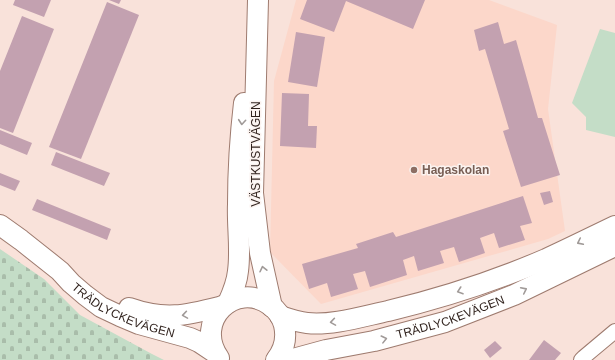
<svg xmlns="http://www.w3.org/2000/svg" width="615" height="360" viewBox="0 0 615 360" font-family="Arial,sans-serif">
	<style>
		.built { fill: #fcd7ca }
		.grass { fill: #c4ddc7 }
		.cemetery { fill: url(#cemetery-stones) }
		.building { fill: #c3a1b0 }
		.lines { fill: none; stroke-linecap: round; stroke-linejoin: round }
		.street-casing { stroke: #9e7b6f; stroke-width: 16 }
		.secondary-casing { stroke: #9e7b6f; stroke-width: 22 }
		.street { stroke: #fff; stroke-width: 14 }
		.secondary { stroke: #fff; stroke-width: 20 }
		.oneway { stroke: #a09a98 }
		.education-dot { fill: #8d6e63; stroke: #fbf3f0; stroke-width: 1.5 }
		.labels { text-anchor: middle; dominant-baseline: central; stroke-width: 3; stroke-linejoin: round; paint-order: stroke }
		.street-label { font-size: 12px; fill: #2d1f1a; stroke: #fbf3f0 }
		.education-label { font-size: 12px; font-weight: bold; fill: #785e54; stroke: #fbf3f0; text-anchor: start }
	</style>
	<defs>
		<pattern id="cemetery-stones" width="16" height="16" patternUnits="userSpaceOnUse"><rect width="16" height="16" fill="#c4ddc7"/><path d="M2 7V4a2 2 0 0 1 4 0v3zM10 15v-3a2 2 0 0 1 4 0v3z" fill="#a9bdaa"/></pattern>
	</defs>
	<rect width="100%" height="100%" fill="#f9e2da"/>
	<path class="built" d="M296 0H489L557 25 548 109 565 231 548 239 321 304 270 252 274 81Z"/>
	<path class="grass" d="M600 29 615 33V137L586 130V117L572 103Z"/>
	<path class="cemetery" d="M0 249 44 279 80 315 152 354 164 360H0Z"/>
	<g class="building">
		<path d="M15 0H51L44 17 13 5Z"/>
		<path d="M109 0H121L119 4Z"/>
		<path d="M307 0H425L413 29 346 1 334 32 300 19Z"/>
		<path d="M107 2 139 15 81 159 49 147Z"/>
		<path d="M22 16 54 29 13 133 0 128V71Z"/>
		<path d="M498 22 504 44 516 40 538 118H542L560 175 521 187 503 131 509 129 485 49 479 51 474 30Z"/>
		<path d="M296 32 325 37 317 87 288 82Z"/>
		<path d="M282 93 309 94 308 126H317L316 148 280 146Z"/>
		<path d="M0 130 32 143 27 155 0 144Z"/>
		<path d="M56 152 110 173 104 186 51 165Z"/>
		<path d="M0 173 20 181 15 191 0 185Z"/>
		<path d="M550 191 553 202 544 205 540 193Z"/>
		<path d="M523 196 532 223 520 226 525 240 499 248 494 233 480 238 485 253 459 262 454 247 440 251 444 263 418 271 414 256 403 260 407 275 370 287 365 271 353 274 358 289 331 297 327 283 309 289 302 264 358 248 356 244 393 232 396 237Z"/>
		<path d="M37 199 111 229 107 240 32 210Z"/>
		<path d="M544 340 561 353 555 360H529Z"/>
		<path d="M495 341 502 348 490 358 484 350Z"/>
	</g>
	<g class="lines">
		<g class="street-casing">
			<path id="street" d="M581 360 584 357 615 331"/>
		</g>
		<g class="secondary-casing">
			<g id="secondary">
				<path d="M258 0 253 193 260 253 272 307"/>
				<path id="s1" d="M0 225 21 240 60 271 71 283 85 295 101 307 120 316 139 324 190 338 199 342 214 352"/>
				<path d="M228 303C233 292 237 282 238 271 241 249 237 226 238 204 238 170 240 137 244 103"/>
				<path d="M129 308C166 321 187 315 223 306"/>
				<path d="M280 316C289 319 298 322 307 323 331 326 364 316 388 311 442 298 495 281 546 259 570 248 592 237 615 226"/>
				<path d="M219 358C193 321 235 280 270 305 277 310 282 317 284 325 287 338 284 350 276 360"/>
				<path id="s2" d="M277 359H293L326 350 374 341 445 322 514 295 615 246"/>
			</g>
		</g>
		<use href="#street" class="street"/>
		<use href="#secondary" class="secondary"/>
	</g>
	<defs><path id="oneway-chevron" d="M-2-3.5L2.5 0L-2 3.5" fill="none" stroke-width="1.6" stroke-linecap="round" stroke-linejoin="round"/></defs>
	<g class="oneway">
		<use href="#oneway-chevron" transform="translate(242 122) rotate(95)"/>
		<use href="#oneway-chevron" transform="translate(580 242) rotate(154)"/>
		<use href="#oneway-chevron" transform="translate(263 269) rotate(-103)"/>
		<use href="#oneway-chevron" transform="translate(524 290) rotate(-26)"/>
		<use href="#oneway-chevron" transform="translate(460 291) rotate(161)"/>
		<use href="#oneway-chevron" transform="translate(185 315) rotate(171)"/>
		<use href="#oneway-chevron" transform="translate(333 322) rotate(171)"/>
		<use href="#oneway-chevron" transform="translate(384 339) rotate(-14)"/>
	</g>
	<circle class="education-dot" cx="414" cy="170" r="4"/>
	<g class="labels">
		<g class="street-label">
			<text transform="translate(256 154) rotate(-90)">VÄSTKUSTVÄGEN</text>
			<text stroke="none"><textPath href="#s1" startOffset="152">TRÄDLYCKEVÄGEN</textPath></text>
			<text stroke="none"><textPath href="#s2" startOffset="179">TRÄDLYCKEVÄGEN</textPath></text>
		</g>
		<g class="education-label">
			<text x="422" y="170">Hagaskolan</text>
		</g>
	</g>
</svg>
